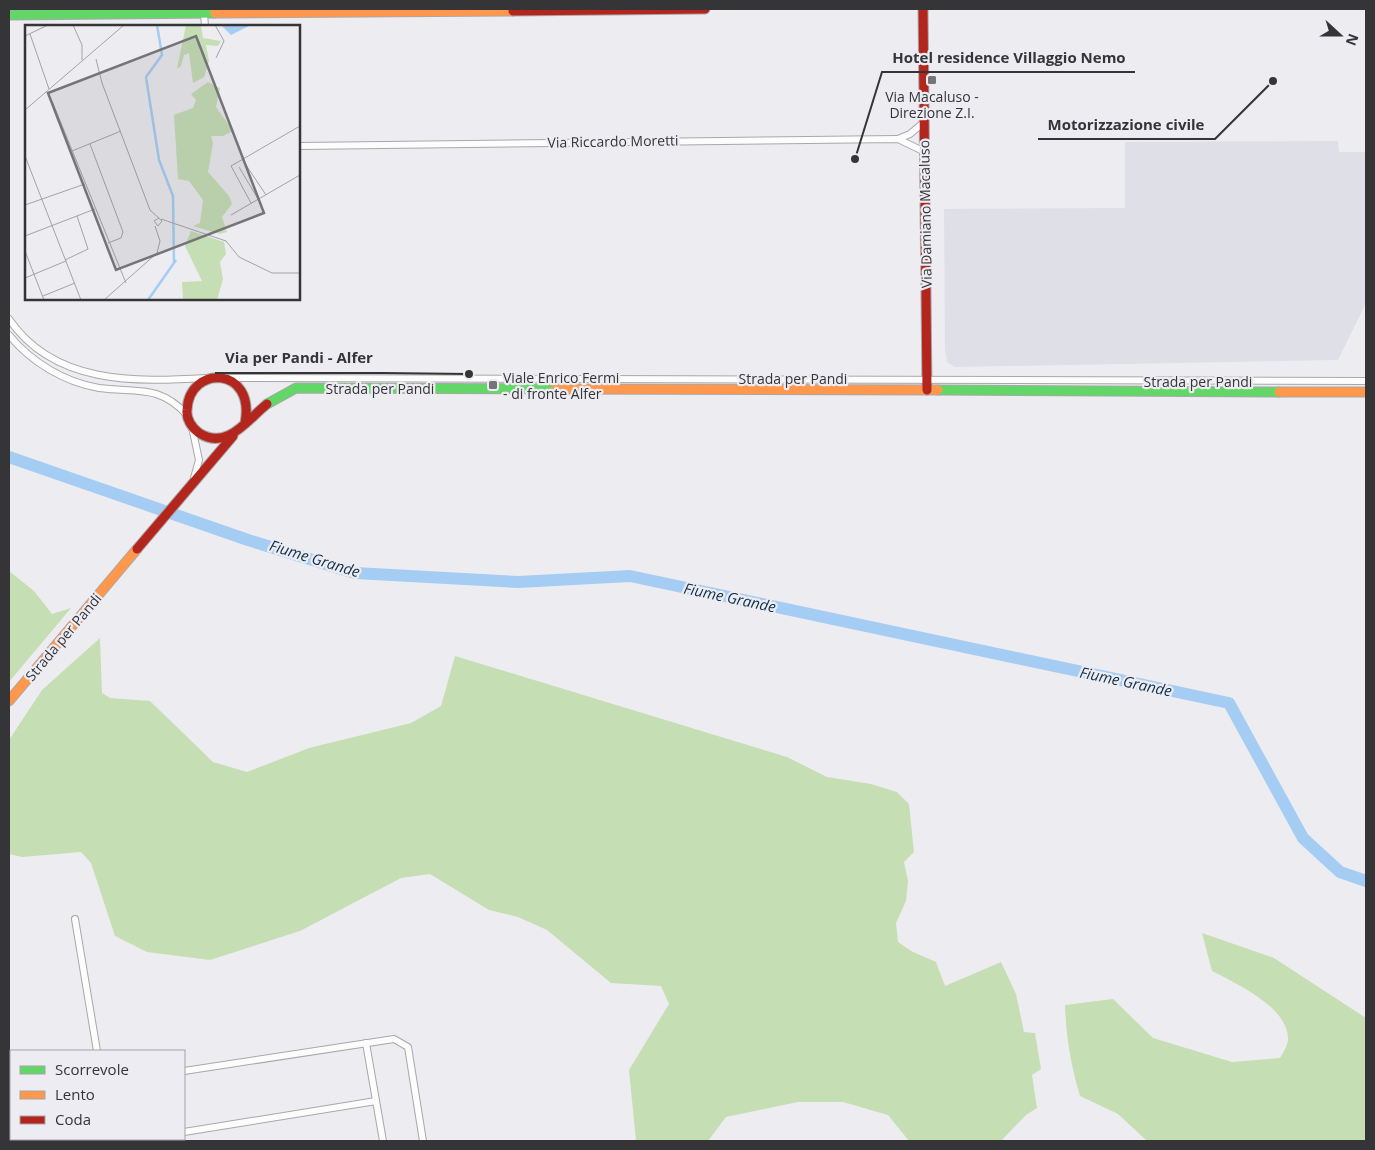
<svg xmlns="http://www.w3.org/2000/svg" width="1375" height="1150" viewBox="0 0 1375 1150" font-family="'Open Sans',sans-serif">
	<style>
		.built { fill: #dfdfe8 }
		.green { fill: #c6deb4 }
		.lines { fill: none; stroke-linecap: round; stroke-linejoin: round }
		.river { stroke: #a5cdf4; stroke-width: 12 }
		.street-casing { stroke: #a8a8aa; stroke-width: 8 }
		.fast-casing { stroke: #a8a8aa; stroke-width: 11 }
		.slow-casing { stroke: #a8a8aa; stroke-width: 11 }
		.jam-casing { stroke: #a8a8aa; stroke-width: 11 }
		.street { stroke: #fcfcfd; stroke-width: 6 }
		.fast { stroke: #63d668; stroke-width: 9 }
		.slow { stroke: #ff974d; stroke-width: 9 }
		.jam { stroke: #b3261e; stroke-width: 9 }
		.poi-dot { fill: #757579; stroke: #ececf2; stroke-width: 2 }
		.labels { text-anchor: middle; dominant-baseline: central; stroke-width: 4.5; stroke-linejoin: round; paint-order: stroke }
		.poi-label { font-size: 14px; fill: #353538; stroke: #ececf2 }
		.street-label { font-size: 14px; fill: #353538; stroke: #ececf2 }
		.water-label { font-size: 15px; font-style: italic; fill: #0f2e48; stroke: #ececf2 }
		.inset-river { fill: none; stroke: #a5cdf4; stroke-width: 2.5 }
		.inset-road { fill: none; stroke: #a3a3a7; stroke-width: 1 }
		.view { fill: #757579; fill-opacity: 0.15; stroke: #757579; stroke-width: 2.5 }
		.inset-edge { fill: none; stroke: #353538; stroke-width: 2.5 }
		.leader { fill: none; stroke: #353538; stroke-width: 2 }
		.callout-dot { fill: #353538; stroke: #ececf2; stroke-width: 2 }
		.callout-label { font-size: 15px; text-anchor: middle; font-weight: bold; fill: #353538; stroke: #ececf2; stroke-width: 4.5; stroke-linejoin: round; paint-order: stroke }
	</style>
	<rect width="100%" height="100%" fill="#ededf1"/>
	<path class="built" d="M1338 141 1339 152H1366V303L1338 360 955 367 947 362 945 350 944 209 1125 208V142Z"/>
	<g class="green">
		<path d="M9 571 34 591 52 614 71 608 9 682Z"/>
		<path d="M100 638 102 693 110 698 150 701 213 762 247 772 309 748 411 723 441 706 455 656 787 757 827 777 871 784 897 792 909 804 914 852 904 862 908 881 906 901 896 923 898 942 913 952 936 962 945 986 1001 962 1016 994 1024 1032 1035 1033 1041 1069 1032 1075 1037 1108 1026 1115 1001 1141H909L888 1115 843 1102H798L726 1117 708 1141H636L629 1070 669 1004 661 986 611 983 547 930 518 917 489 910 430 874 401 878 300 931 210 960 147 952 115 936 91 863 81 852 22 857 9 854V740L42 690Z"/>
		<path d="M1202 933 1274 958 1366 1018V1141H1147L1118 1114 1080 1096C1071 1066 1066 1037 1065 1005L1113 999 1153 1038 1232 1062 1280 1058C1283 1053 1288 1045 1288 1039 1288 1007 1237 984 1212 971Z"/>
	</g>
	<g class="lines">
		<path class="river" d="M9 457 248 540 355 573 518 582 630 576 1229 703 1303 838 1340 872 1366 881"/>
		<g class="street-casing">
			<g id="street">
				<path d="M204 14 205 26"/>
				<path d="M898 139 910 134 924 122"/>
				<path d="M299 146 898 139 925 152"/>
				<path d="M9 319C54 385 135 382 207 378"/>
				<path d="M9 335C31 362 64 382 99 388 136 393 159 384 187 415"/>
				<path d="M228 378 1366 381"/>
				<path d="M192 427 199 460 194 478"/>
				<path d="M75 919 97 1051"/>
				<path d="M366 1043 383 1141"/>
				<path d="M184 1071 394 1039 408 1047 423 1141"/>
				<path d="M184 1132 376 1101"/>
				<path d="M110 1139V1141"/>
				<path d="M129 1141 145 1139"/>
			</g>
		</g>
		<g class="fast-casing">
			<g id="fast">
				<path d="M9 15 215 13"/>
				<path d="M938 390 1279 392"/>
				<path d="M267 404 296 388 555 389"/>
			</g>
		</g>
		<g class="slow-casing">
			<g id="slow">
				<path d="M215 13 513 11"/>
				<path d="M555 389 938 390"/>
				<path d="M1279 392H1366"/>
				<path d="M9 701 137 549"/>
			</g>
		</g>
		<g class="jam-casing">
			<g id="jam">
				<path d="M923 9 927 390"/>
				<path d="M513 11 705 9"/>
				<path d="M245 423C256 366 189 364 187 410 186 419 192 428 199 433 227 451 247 420 267 404"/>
				<path d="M137 549 233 436"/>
			</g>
		</g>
		<use href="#street" class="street"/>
		<use href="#fast" class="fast"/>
		<use href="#slow" class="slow"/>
		<use href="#jam" class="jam"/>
	</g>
	<g class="poi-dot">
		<rect x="927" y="75" width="10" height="10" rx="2.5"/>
		<rect x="488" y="380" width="10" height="10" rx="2.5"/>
	</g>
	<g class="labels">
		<g class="poi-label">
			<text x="932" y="96">Via Macaluso -<tspan x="932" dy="16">Direzione Z.I.</tspan></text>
			<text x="503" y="377" text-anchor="start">Viale Enrico Fermi<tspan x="503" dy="16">- di fronte Alfer</tspan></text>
		</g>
		<g class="street-label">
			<text transform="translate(613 141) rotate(-1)">Via Riccardo Moretti</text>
			<text transform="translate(925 214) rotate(-91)">Via Damiano Macaluso</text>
			<text x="793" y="378">Strada per Pandi</text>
			<text x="1198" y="381">Strada per Pandi</text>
			<text x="380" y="388">Strada per Pandi</text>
			<text transform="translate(63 637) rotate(-50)">Strada per Pandi</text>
		</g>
		<g class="water-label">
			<text transform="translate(315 558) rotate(17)">Fiume Grande</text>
			<text transform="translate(730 597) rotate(12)">Fiume Grande</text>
			<text transform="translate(1126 681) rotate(12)">Fiume Grande</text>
		</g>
	</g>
	<g transform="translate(25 25)">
		<rect width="275" height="275" fill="#ededf1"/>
		<path d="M161 0H176L178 13 196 16 193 21 181 20 184 36 179 52 168 58 164 28 159 30 156 41 152 44ZM183 57 195 63 191 82 208 106 198 111H186L188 118 183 147 204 171 207 179 197 192 202 207 195 209 168 201 175 198 178 175 164 156 153 154 149 90 168 83 171 75 166 69ZM166 206 199 217 201 229 195 237 198 254 192 275H158L157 257 177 256 160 221Z" fill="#c6deb4"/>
		<path d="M196 0H226L206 10Z" fill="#a5cdf4"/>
		<path class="inset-river" d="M132 0 137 30 121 52 134 135 148 171 149 238M123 275 151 235"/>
		<path class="inset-road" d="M48 0 57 20V35M190 0 199 16 191 33M5 9 24 64M0 11 23 0M71 34 77 58 125 185 137 196 133 201 129 196 134 193M27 76 101 258M0 85 99 0M65 119 98 207 96 213 83 218M47 126 96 106M0 131 56 275M217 134 241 170M214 142 233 174M226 178 206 141 275 101M0 180 60 159M206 190 275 150M136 194 201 216 214 232 247 248H275M0 211 70 184M0 226 19 275M40 235 63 224 52 191M0 253 41 236M18 271 50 258M79 275 132 228 135 216 130 201"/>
		<path class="view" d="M171 11 239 188 91 245 23 68Z"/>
		<rect width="275" height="275" class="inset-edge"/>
	</g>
	<path class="leader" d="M855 159L882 72H1135M1273 81L1215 139H1038M469 374L383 373H215"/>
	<g class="callout-dot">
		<circle cx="855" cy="159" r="5"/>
		<circle cx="1273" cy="81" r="5"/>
		<circle cx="469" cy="374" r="5"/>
	</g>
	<g class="callout-label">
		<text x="1009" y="63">Hotel residence Villaggio Nemo</text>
		<text x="1126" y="130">Motorizzazione civile</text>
		<text x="299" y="363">Via per Pandi - Alfer</text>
	</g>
	<rect width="1375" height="1150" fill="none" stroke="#353538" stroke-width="20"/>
	<rect x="10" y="1050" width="175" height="90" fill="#ececf2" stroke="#a3a3a8"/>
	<rect x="20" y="1066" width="25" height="8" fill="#63d668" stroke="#a3a3a8"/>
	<text x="55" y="1075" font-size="15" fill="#353538">Scorrevole</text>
	<rect x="20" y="1091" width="25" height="8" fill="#ff974d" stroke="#a3a3a8"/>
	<text x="55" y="1100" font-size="15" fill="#353538">Lento</text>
	<rect x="20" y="1116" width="25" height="8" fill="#b3261e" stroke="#a3a3a8"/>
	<text x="55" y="1125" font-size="15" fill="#353538">Coda</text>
	<g transform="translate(1340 35) rotate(111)" stroke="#ececf2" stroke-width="4" paint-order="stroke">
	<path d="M0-4L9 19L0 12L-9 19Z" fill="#353538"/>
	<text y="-8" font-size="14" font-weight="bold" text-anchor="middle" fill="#353538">N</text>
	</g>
</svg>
